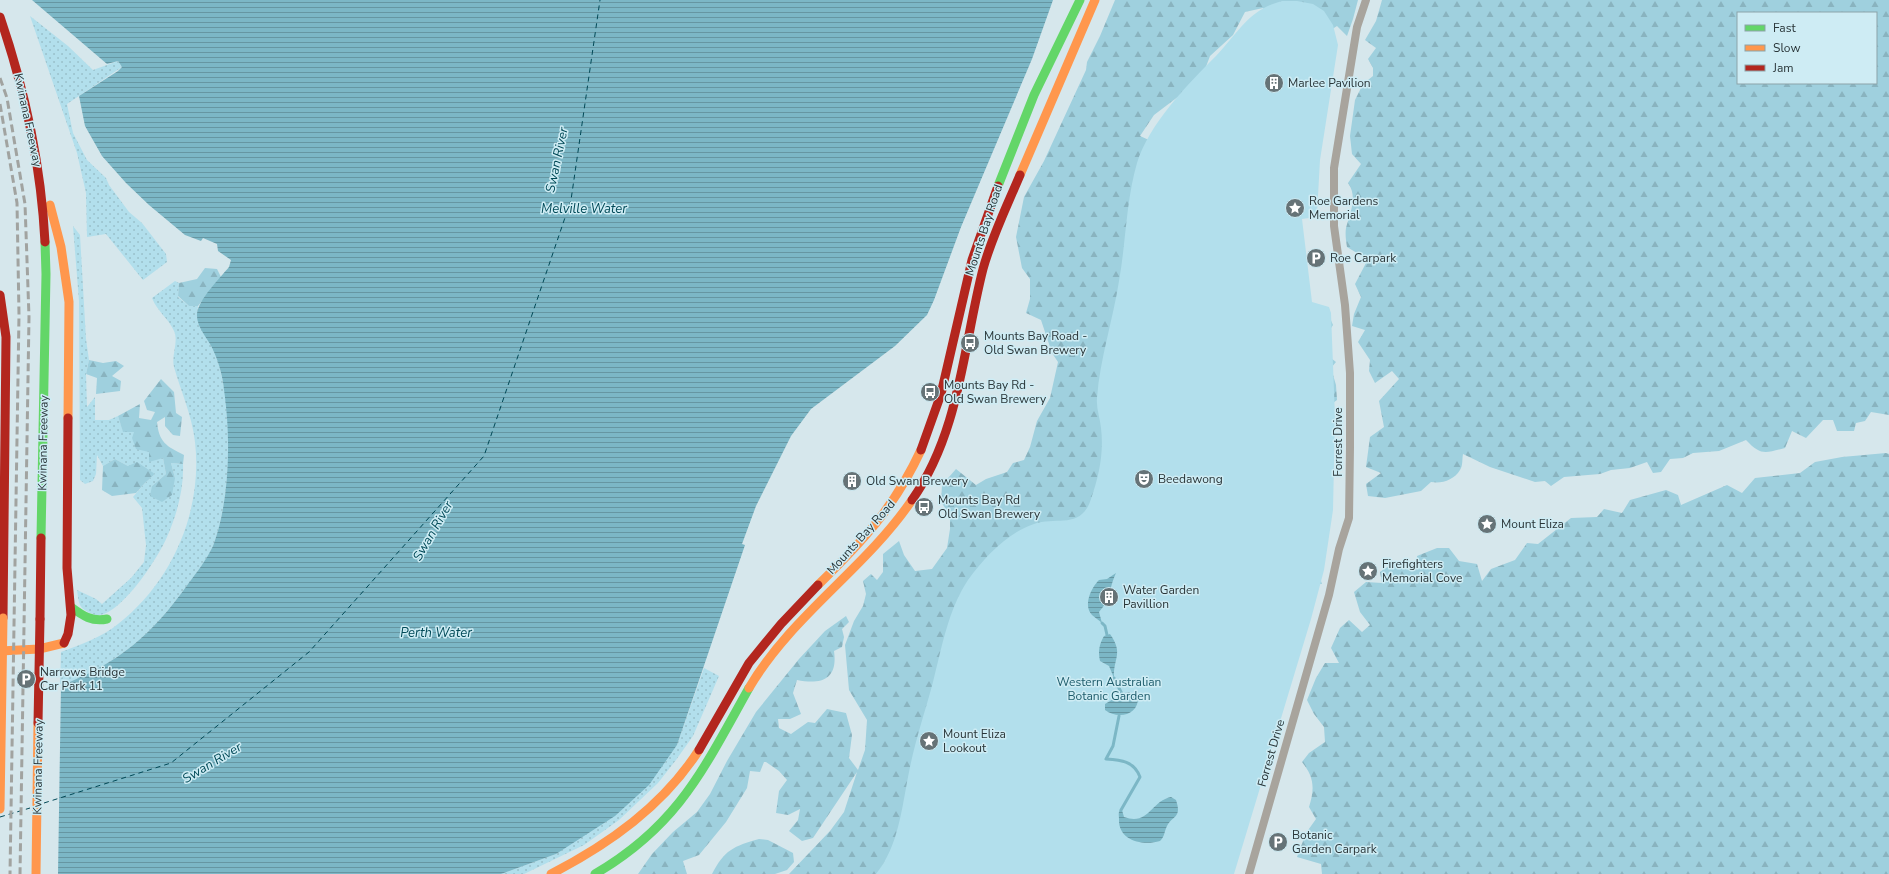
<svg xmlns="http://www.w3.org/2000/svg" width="1889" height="874" viewBox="0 0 1889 874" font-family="'Nunito Sans',sans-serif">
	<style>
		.grass { fill: url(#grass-dots) }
		.forest { fill: url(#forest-firs); fill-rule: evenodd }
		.park { fill: #b2dfec }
		.water { fill: url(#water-rules) }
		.pier { fill: #d6e7ec }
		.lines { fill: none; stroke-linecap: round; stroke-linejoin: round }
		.stream { stroke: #7cb7c6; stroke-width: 3 }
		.ferry { stroke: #014957; stroke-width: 1; stroke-dasharray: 5 4; stroke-linecap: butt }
		.street { stroke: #a8a49d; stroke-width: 8 }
		.fast { stroke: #63d668; stroke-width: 9 }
		.slow { stroke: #ff974d; stroke-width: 9 }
		.jam { stroke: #b3261e; stroke-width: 9 }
		.rail { stroke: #a1a3a0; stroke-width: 3; stroke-dasharray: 8 4; stroke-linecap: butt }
		.slow-bridge { stroke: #ff974d; stroke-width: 9 }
		.jam-bridge { stroke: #b3261e; stroke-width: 9 }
		.labels { text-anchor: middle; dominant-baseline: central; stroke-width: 3; stroke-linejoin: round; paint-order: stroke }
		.poi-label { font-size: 12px; fill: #293538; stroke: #ceecf4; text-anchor: start }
		.street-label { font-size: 12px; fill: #293538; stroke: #ceecf4 }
		.park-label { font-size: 12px; fill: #1e5c6b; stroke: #ceecf4 }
		.water-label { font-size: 13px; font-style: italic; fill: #014957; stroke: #ceecf4 }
	</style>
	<defs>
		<pattern id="grass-dots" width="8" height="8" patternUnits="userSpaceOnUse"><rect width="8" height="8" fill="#b2dfec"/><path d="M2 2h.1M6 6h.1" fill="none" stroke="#99c0cb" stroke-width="1.8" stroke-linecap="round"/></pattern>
		<pattern id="forest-firs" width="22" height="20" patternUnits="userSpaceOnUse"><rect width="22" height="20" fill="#9fd0de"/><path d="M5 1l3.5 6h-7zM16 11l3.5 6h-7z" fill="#89b3bf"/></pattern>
		<pattern id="water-rules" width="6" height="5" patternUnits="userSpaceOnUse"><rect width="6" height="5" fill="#7cb7c6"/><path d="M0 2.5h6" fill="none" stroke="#6696a2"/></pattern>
	</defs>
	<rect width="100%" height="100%" fill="#d6e7ec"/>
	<g class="grass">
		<path d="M30 16 68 46 93 70 118 61 122 67 67 104 73 133 87 160 106 178 109 185 129 212 142 223 166 254 167 262 143 280 106 234 87 237 86 193 77 153Z"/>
		<path d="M73 226 80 235 86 339 89 360 86 374 87 407 95 397V420H109L118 416 123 431 134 432 149 452 163 458 166 474 152 486 175 478 171 463 183 464C184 489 177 514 167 537 158 558 126 606 104 614 99 616 94 615 90 613 86 611 82 609 80 605 78 601 78 595 77 590L96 599 102 604 131 578 144 562 146 545 142 508 133 497 145 483 155 474 128 466 115 459 103 466 97 455 96 474 93 481 85 484 80 480 79 301Z"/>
		<path d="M175 281 179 283 178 297 189 306H198C195 329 207 333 215 353 219 363 222 376 224 388 233 431 229 505 213 546 207 560 197 572 188 584 151 636 120 662 60 686L61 652C80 645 102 637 118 624 172 582 203 511 195 442 192 415 181 392 174 367 171 355 179 342 174 331 169 319 157 311 152 298Z"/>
		<path d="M704 668 719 676 693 736 676 760 658 783 619 820 584 845 524 874H501L556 854 664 762 677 745Z"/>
	</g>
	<g class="forest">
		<path d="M1115 0H1358L1353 19 1347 36 1337 26 1323 35 1278 30 1263 8 1245 12 1233 35 1210 56 1204 72 1187 90 1154 115 1140 136 1169 149 1310 303 1326 309 1333 325 1326 336 1322 351 1336 362 1331 368 1336 385 1337 400 1326 408 1318 572 1322 584H1311L916 874H789L830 831 844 812 857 772 813 838 802 841 789 831 798 820 800 809 788 815 776 813 779 791 787 780 779 771 766 762H764L760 772 750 771 747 788 726 822 699 855 683 861 687 874H638L652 854 673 832 697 812 710 794 727 761 756 712 799 659 825 631 846 616 849 622 842 629 844 637 842 647 834 651C838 679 822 685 797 680L793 693 801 714 790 719H778L779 728 791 734 808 722 815 723 827 709 846 713 852 735 849 758 858 770 865 750 867 720 849 690 845 645 854 621 863 606 866 594 863 581 871 574 877 580 883 572V554L899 541 904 555 915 571 932 569 947 548 950 529V515L941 502 942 485 956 469 976 485 986 479 1007 472 1013 463 1024 460 1030 447 1037 421 1050 398 1058 362 1052 353 1041 320 1026 313 1030 299V279L1022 268 1016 237 1024 197 1044 161 1086 70 1087 62 1100 36Z"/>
		<path d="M1382 0H1889V415L1871 412 1865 421 1856 423 1854 431H1837L1833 420H1823L1806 438 1792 431 1785 448C1765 453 1761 456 1746 440L1719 451 1693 453 1683 458 1670 459 1661 472 1653 473 1647 462 1630 468 1611 470 1600 474 1564 477 1551 486 1545 481 1535 482 1490 467 1463 454C1462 459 1463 466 1460 470 1454 480 1442 484 1431 482L1421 491 1385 498 1368 496 1366 484 1381 473 1366 467 1370 437 1384 427 1379 401 1399 379 1392 371 1375 383 1369 371 1370 360 1358 342 1365 330 1352 326 1354 314 1361 297 1355 284 1366 263 1362 256 1347 247C1346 241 1345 234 1346 228 1350 213 1358 197 1348 183L1361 164 1352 154 1350 136 1355 100 1363 84 1373 76V68L1368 59 1376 48 1365 40 1376 21ZM1738 13H1876V83H1738Z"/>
		<path d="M205 268 217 269 221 277 198 306H189L178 296 179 283 197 279Z"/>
		<path d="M89 360 103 363 116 361 124 366 112 376 121 381 120 391 96 394 97 378 86 374Z"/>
		<path d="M161 379 174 392 176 413 182 417 180 436 173 435 165 426V417L157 422C159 442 166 446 184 455L183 464 171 463 175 478 172 495 162 502 150 496 152 486 166 474 163 458 149 462V452L136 449 132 438 134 432H123L118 416 140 404 139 418 151 420 155 412 147 410 144 401Z"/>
		<path d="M1886 453 1889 454V874H1322L1321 864 1297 857 1306 833 1316 819 1309 807C1315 788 1314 777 1302 762L1309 753 1325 742 1324 727 1314 714 1307 700 1316 678 1325 663H1339L1331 648 1340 628 1349 620 1362 632 1370 625 1360 612 1354 592 1366 582 1382 583 1380 572C1395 561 1402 560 1418 568L1417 556 1437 548H1449L1459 561 1477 564 1482 581 1491 569 1515 560 1527 543 1538 544 1571 518 1597 517 1604 509 1622 513 1630 500 1666 490 1678 495 1681 505 1727 485 1742 493 1755 478 1800 473 1815 462 1842 457Z"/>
		<path d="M115 459 128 466 137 462 155 474 145 483 136 493 112 496 102 490 103 466Z"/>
		<path d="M759 839 768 840 793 853 794 862 787 870 775 874H712C724 850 734 846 759 839Z"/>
	</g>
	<path class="park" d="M1282 1H1297L1313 4 1324 11 1333 25 1338 45 1320 160 1317 214 1316 217 1302 219 1312 302 1329 307 1331 313 1335 417 1333 510 1324 570 1311 619 1234 874H876C899 846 902 806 909 772 915 741 925 712 933 682 942 647 948 610 968 580 985 557 1007 533 1034 524 1057 516 1081 530 1091 499 1099 476 1104 453 1101 428 1100 418 1096 408 1097 398 1100 358 1113 320 1119 281 1126 242 1126 201 1137 163 1149 124 1187 85 1216 56 1239 32 1248 10 1282 1Z"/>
	<g class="water">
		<path d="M32 0H1053L1032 59 961 227 934 300 927 315 895 346 811 409 791 436 756 506 742 544 745 545 677 745 649 785 615 816 556 854 501 874H0L60 686C120 662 151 636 188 584 197 572 207 559 213 546 230 501 231 437 224 390 223 378 219 363 214 352 209 339 196 328 197 314 198 300 220 278 229 267L231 260 218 251 217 244 203 238 201 241 185 235 149 205 126 183 102 156 85 126 79 96 118 71 122 67 118 61 107 64Z"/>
		<path d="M1116 573C1109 588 1111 599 1099 612L1102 623C1099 620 1095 618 1092 615 1083 605 1091 588 1099 580L1107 579Z"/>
		<path d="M1110 634C1124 654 1113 658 1114 678L1109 666 1100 661C1098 651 1099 645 1104 636Z"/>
		<path d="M1129 692 1138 697C1139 715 1118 720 1105 710V704L1122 694Z"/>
		<path d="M1171 797 1176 800C1182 818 1173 815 1167 826 1164 832 1165 836 1160 841 1143 846 1118 841 1119 819 1119 815 1118 813 1120 810H1122L1124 817C1149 826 1151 801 1171 797Z"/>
	</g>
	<path class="pier" d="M61 684 58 874H0V694Z"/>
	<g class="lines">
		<g class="stream">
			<path d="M1102 623 1105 626 1107 635"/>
			<path d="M1114 678 1122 694"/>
			<path d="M1119 716 1113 746 1106 759C1121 760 1134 761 1140 777L1121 810"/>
		</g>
		<g class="ferry">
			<path d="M44 803 171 763 309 652 484 456 571 200 600 0"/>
			<path d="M0 817 30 808"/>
		</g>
		<path class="street" d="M1249 874 1329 595 1339 549 1349 518 1350 447V373L1345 305 1334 226V168L1357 27 1366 0"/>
		<g class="fast">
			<path d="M998 186 1034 95 1080 0"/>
			<path d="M41 538 46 274 45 242"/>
			<path d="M71 607C83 616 92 622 107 619"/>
			<path d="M595 874C679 825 704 768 749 688"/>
		</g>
		<g class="slow">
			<path d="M1020 175 1095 0"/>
			<path d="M50 205 61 247 69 302 68 418"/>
			<path d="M818 585C863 541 894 508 921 450"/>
			<path d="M0 651 39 649 64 643"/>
			<path d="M749 688C792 615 865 569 912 500"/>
			<path d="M36 874 38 723"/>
			<path d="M551 874C609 844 663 806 699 750"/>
		</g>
		<g class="jam">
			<path d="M0 17C25 90 41 164 45 242"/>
			<path d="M0 295 6 337 3 618"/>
			<path d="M921 450 941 394 972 260 998 186"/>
			<path d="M912 500C960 432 963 347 983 269 992 236 1007 206 1020 175"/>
			<path d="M40 619 41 538"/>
			<path d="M64 643 68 634 71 615 67 568 68 418"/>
			<path d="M699 750 749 663 781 624 818 585"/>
		</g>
		<g class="rail">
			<path d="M0 78 7 98 25 204 29 317 20 874"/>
			<path d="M0 104 17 203 19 315 10 874"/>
		</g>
		<path class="slow-bridge" d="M0 809 3 618"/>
		<path class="jam-bridge" d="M38 723 40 619"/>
	</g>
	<defs>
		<g id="building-disc" transform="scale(1)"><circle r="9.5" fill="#667377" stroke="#ceecf4"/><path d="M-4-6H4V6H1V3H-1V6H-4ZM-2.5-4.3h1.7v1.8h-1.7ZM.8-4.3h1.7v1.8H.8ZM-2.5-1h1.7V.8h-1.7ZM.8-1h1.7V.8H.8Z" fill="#fff"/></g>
		<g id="sight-disc" transform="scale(1)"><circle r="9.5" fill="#667377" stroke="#ceecf4"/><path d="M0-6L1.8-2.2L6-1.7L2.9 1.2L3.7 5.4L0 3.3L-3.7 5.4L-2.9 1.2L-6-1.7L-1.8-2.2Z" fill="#fff"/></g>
		<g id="parking-disc" transform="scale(1)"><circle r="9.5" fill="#667377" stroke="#ceecf4"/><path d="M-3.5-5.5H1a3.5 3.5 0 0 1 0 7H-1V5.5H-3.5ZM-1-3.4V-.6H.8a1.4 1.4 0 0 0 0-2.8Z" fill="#fff"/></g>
		<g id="bus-disc" transform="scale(1)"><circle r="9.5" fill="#667377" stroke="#ceecf4"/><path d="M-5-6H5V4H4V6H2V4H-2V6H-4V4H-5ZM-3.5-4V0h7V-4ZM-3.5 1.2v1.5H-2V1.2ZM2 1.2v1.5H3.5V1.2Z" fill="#fff"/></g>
		<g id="theatre-disc" transform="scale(1)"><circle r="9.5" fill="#667377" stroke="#ceecf4"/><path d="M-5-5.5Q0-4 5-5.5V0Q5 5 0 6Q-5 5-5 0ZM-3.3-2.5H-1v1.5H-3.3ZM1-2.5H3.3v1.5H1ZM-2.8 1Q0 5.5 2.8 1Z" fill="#fff"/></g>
	</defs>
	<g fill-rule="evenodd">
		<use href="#building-disc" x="1274" y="83"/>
		<use href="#sight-disc" x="1295" y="208"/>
		<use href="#parking-disc" x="1316" y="258"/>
		<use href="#bus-disc" x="970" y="343"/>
		<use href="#bus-disc" x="930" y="392"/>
		<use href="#theatre-disc" x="1144" y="479"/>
		<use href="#building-disc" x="852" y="481"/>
		<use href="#bus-disc" x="924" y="507"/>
		<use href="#sight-disc" x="1487" y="524"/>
		<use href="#sight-disc" x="1368" y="571"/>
		<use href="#building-disc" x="1109" y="597"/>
		<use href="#parking-disc" x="26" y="679"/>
		<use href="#sight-disc" x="929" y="741"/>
		<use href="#parking-disc" x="1278" y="842"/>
	</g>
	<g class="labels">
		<g class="poi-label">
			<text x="1288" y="83">Marlee Pavilion</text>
			<text x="1309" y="201">Roe Gardens<tspan x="1309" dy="14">Memorial</tspan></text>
			<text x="1330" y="258">Roe Carpark</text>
			<text x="984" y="336">Mounts Bay Road -<tspan x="984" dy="14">Old Swan Brewery</tspan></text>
			<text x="944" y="385">Mounts Bay Rd -<tspan x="944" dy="14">Old Swan Brewery</tspan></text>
			<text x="1158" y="479">Beedawong</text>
			<text x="866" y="481">Old Swan Brewery</text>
			<text x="938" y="500">Mounts Bay Rd<tspan x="938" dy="14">Old Swan Brewery</tspan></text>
			<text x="1501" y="524">Mount Eliza</text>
			<text x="1382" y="564">Firefighters<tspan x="1382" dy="14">Memorial Cove</tspan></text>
			<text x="1123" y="590">Water Garden<tspan x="1123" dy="14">Pavillion</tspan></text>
			<text x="40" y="672">Narrows Bridge<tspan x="40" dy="14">Car Park 11</tspan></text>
			<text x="943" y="734">Mount Eliza<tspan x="943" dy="14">Lookout</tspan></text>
			<text x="1292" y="835">Botanic<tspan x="1292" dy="14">Garden Carpark</tspan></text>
		</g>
		<g class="street-label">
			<text transform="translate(28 120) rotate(78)">Kwinana Freeway</text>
			<text transform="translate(984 230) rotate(-72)">Mounts Bay Road</text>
			<text transform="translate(1338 442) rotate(-90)">Forrest Drive</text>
			<text transform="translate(43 443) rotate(-89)">Kwinana Freeway</text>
			<text transform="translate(861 537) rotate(-48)">Mounts Bay Road</text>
			<text transform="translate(1271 753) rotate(-74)">Forrest Drive</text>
			<text transform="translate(38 767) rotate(-89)">Kwinana Freeway</text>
		</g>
		<g class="park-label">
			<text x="1109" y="682">Western Australian<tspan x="1109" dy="14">Botanic Garden</tspan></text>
		</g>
		<g class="water-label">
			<text transform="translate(557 160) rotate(-78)">Swan River</text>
			<text x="584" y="209">Melville Water</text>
			<text transform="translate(433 531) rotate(-60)">Swan River</text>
			<text x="436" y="633">Perth Water</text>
			<text transform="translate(212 763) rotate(-31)">Swan River</text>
		</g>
	</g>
	<rect x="1737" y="12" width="140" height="72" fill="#ceecf4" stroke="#8ca3a9"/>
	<rect x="1745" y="25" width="20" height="6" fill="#63d668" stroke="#8ca3a9"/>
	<text x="1773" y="32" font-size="12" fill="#293538">Fast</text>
	<rect x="1745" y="45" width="20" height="6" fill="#ff974d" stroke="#8ca3a9"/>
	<text x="1773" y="52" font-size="12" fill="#293538">Slow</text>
	<rect x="1745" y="65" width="20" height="6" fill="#b3261e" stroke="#8ca3a9"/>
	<text x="1773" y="72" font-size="12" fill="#293538">Jam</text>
</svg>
